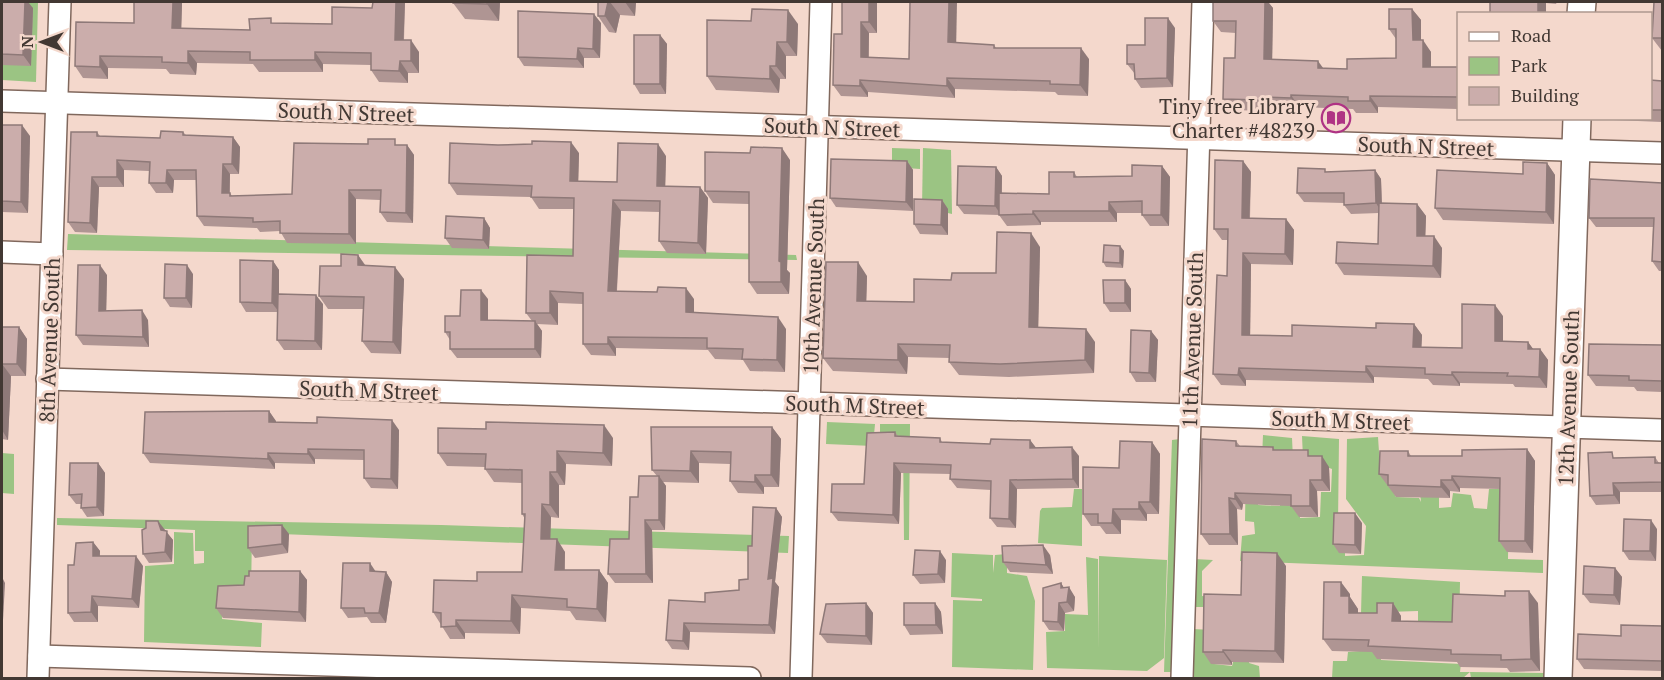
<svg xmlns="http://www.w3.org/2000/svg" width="1664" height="680" viewBox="0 0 1664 680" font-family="'PT Serif',serif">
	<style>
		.green { fill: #9bc483 }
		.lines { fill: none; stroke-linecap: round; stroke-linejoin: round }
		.minor-casing { stroke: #80685d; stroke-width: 24 }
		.tertiary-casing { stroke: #80685d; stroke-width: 30 }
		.minor { stroke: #fff; stroke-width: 21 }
		.tertiary { stroke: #fff; stroke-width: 27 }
		.wall { fill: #af9593 }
		.shaded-wall { fill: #8e7978 }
		.building { fill: #cbadab; stroke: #8e7978; stroke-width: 1.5 }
		.labels { text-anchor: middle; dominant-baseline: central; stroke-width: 6; stroke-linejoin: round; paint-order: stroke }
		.poi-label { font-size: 21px; fill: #423833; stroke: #f4d8cc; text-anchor: end }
		.street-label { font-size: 21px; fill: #423833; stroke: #f4d8cc }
	</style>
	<rect width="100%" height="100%" fill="#f4d8cc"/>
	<g class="green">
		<path d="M2 2H38L36 82 2 80Z"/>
		<path d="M892 148 920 149V169L892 167Z"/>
		<path d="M923 148 951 150 952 214 922 207Z"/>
		<path d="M68 234 796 255 797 260 67 250Z"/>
		<path d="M827 422 875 424 873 446 826 444Z"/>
		<path d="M880 424H910L909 540H904L903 441 880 440Z"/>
		<path d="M1263 435 1292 438 1294 480 1301 482 1300 518 1320 517 1321 492H1331L1332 469 1303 458 1302 436 1339 439 1338 524 1345 543V556L1364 555 1366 526 1346 499 1347 439 1378 437 1380 467 1396 497 1419 498 1421 502 1420 492 1439 491V508L1451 507 1453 493 1471 495 1474 508 1487 509 1489 489H1509L1508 559 1543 560V573L1240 561 1242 536 1255 534 1254 522 1245 521 1246 463 1259 454 1258 505 1280 506 1282 458H1262Z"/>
		<path d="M1180 439 1175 672H1164L1172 440Z"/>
		<path d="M2 453 14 454V494L2 493Z"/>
		<path d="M1074 489H1082V546L1038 543 1040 511 1042 508 1072 507Z"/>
		<path d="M57 518 441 525 789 536 788 553 252 533 251 593 225 595 222 619 262 623 261 647 144 642 145 566 174 564V532L193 533 194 564 204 563V551H195V530L57 525Z"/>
		<path d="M952 553 993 555V573L995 555 1007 554V573L1027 576 1035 601 1033 670 952 667 953 600 982 601V599L951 597Z"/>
		<path d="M1099 556 1167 560 1164 658 1147 671 1047 668 1046 632 1065 631V614L1088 615 1086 557 1098 559 1099 649Z"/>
		<path d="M1194 559 1213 560 1202 571V596L1211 597V607H1190Z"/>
		<path d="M1362 576 1460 582 1459 634 1418 632V611L1386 612 1380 634 1381 660 1461 664 1460 672H1471L1545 673V678H1471L1470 672 1463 678H1332L1333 661H1347L1348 652 1360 651Z"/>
		<path d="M1249 602V663L1259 666 1260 678H1193L1190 672 1192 629 1214 630V664L1232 666Z"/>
	</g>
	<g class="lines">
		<g class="minor-casing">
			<g id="minor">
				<path d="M2 101 1662 153"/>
				<path d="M2 252 52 254"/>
				<path d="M47 379 1662 430"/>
				<path d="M39 656 750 678"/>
				<path d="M38 678 60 2"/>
				<path d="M801 678 821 2"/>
				<path d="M1182 678 1203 2"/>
			</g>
		</g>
		<g class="tertiary-casing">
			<g id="tertiary">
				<path d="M1581 14 1582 2"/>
				<path d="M1558 678 1577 118"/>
			</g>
		</g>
		<use href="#minor" class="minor"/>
		<use href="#tertiary" class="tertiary"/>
	</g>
	<g class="wall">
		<path d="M2 2 33 8 31 66 2 65Z"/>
		<path d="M134 2H180L182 3 181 28 250 30 275 23 332 24 372 8 405 2 404 40 419 52V73H408V83L379 82 371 70V65L323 64V72H259L253 64 197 63 196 75 170 74 166 69 108 68V79L83 78 75 66 134 23Z"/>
		<path d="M500 2 499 21 465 19 453 3Z"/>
		<path d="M598 2H636L635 16 620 15 616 33 609 32 598 16Z"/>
		<path d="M842 2H877V33H869V57L909 59 956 43 994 45 996 48 1089 59 1088 96 1058 95 1055 92 955 89V98L868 92V97L841 96 833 85 842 34Z"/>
		<path d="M1213 2H1268L1273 8 1272 59 1323 69H1347L1396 58V39L1389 29 1412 9 1421 20V40L1431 52V67H1458V109L1378 107V113H1356L1353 109 1299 107V109H1268V111L1231 110 1223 99 1235 58 1236 33 1221 32 1213 21Z"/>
		<path d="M1485 2H1557L1556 4 1546 3V14L1490 3H1485Z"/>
		<path d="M1647 2H1662V51L1652 38 1654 2Z"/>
		<path d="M601 23 600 58H584V68L524 66 518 57Z"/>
		<path d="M798 24 797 56H786V79H780L779 93 716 90 707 76Z"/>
		<path d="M1175 28 1173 87 1141 88 1135 79V74L1127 64 1145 45Z"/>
		<path d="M660 35 667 44 666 94H640L634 84Z"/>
		<path d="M1650 80 1662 81V122L1614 120 1613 118H1650Z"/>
		<path d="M2 125 30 136 28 213 2 212Z"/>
		<path d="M97 132 100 136 160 138 183 132 186 135 233 137 240 147 239 174H230V193L232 196 292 194 399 145H407L414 155 413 223 387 222 380 212V200L356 199V244L287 243 280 231 260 232 257 228 204 226 197 216 196 180H174L173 193H156L149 183V171L124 170V187H99L97 233 75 232 68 222Z"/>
		<path d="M579 153 578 181 617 182 666 156 665 186 700 187 708 198 706 254 667 253 659 241 660 212 621 211 617 291 694 299V312L786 329 785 372 750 371 743 360 715 359 708 350 616 348V356L591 355 583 344V304L558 303V325L537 324 542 331 541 358H457L450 349V340L445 332 460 316 488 299V320L532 321 526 313 573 256 574 209H539L531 197 457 195 449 183Z"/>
		<path d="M790 160 787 270 790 273 789 294H757L749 282V204L713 203 705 191Z"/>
		<path d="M907 161 913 170V211L836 207 830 198Z"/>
		<path d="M1243 161 1251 172 1250 218 1286 219 1294 230 1293 265 1251 264 1250 335 1292 336 1414 324 1422 335 1421 348H1462L1503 316V341L1528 342 1533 349H1540L1548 360 1547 388 1515 387 1513 384 1460 383V386L1433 385 1428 379 1374 377V383L1246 380V386L1221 385 1213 374 1227 276 1228 240H1222L1214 229Z"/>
		<path d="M1547 163 1555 175 1554 224 1443 220 1435 208 1523 174Z"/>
		<path d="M1162 166 1170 177 1169 226H1150L1142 215V213H1117V222H1041V225L1007 226 999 215 964 214 957 205 996 167 1002 176V193L1049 194 1074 172 1077 177 1132 176Z"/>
		<path d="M1375 170 1381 179 1382 203 1417 204 1426 216 1425 236 1442 248 1441 278 1344 275 1336 263 1378 244 1379 213 1351 214 1344 205V203L1304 202 1297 193 1327 172Z"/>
		<path d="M1662 183V271H1659L1652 261 1653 227H1596L1589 218Z"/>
		<path d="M942 200 948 209V235L920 234 914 224Z"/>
		<path d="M484 218 490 228 489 249 452 248 445 238Z"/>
		<path d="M1120 246 1124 251 1123 268 1106 267 1103 262Z"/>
		<path d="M1040 247 1038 327 1095 342 1094 373 1009 377 959 375 949 362 950 358 908 357 907 374 833 371 823 358 867 276 866 301 914 302 951 280 996 273Z"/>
		<path d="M358 255 366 266 404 279 401 354 371 353 362 341 363 309H328L319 296 341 266Z"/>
		<path d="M273 261 279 270V294L323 304 322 350H284L277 340 278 312H246L240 302Z"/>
		<path d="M193 274 192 308 170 307 164 298Z"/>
		<path d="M107 275 106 311 148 320 149 347 83 345 76 335Z"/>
		<path d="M1125 280 1131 289V312H1110L1104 303Z"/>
		<path d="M2 327H19L27 339 26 376H11L8 440 2 439Z"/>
		<path d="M1151 331 1158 340 1156 382H1136L1130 372Z"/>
		<path d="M1662 345V392L1637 391 1634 387 1596 386 1588 375Z"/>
		<path d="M269 411 276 422 399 430 398 489 371 488 364 478V460L315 459V464L275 463V469L150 463 143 453Z"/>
		<path d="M651 427H772L781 439 779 487H764V494L738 493 730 481V464L699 463V483L663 482 666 486 665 530H652L653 583H615L608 574 629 539 638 497 657 476 652 470Z"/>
		<path d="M895 432 898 436 940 438 942 442 990 444 1030 440 1036 448 1079 456V488L1017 489 1016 528 997 527 990 518 991 490 957 488 950 479 951 474 901 473 899 524 838 521 831 512 864 484Z"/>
		<path d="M613 438 612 466 566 464 565 485H559V518L551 517 550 539 565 552V570H599L608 583 606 622 576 620 570 611 521 608 520 634 465 633V639H450L433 612 477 581 522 572 525 519 522 514V483L494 482 485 469V467L447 466 438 453Z"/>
		<path d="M1236 441 1240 446 1273 447 1275 450 1312 456 1329 467 1330 491H1317L1318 517H1299L1291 506 1243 504 1242 510 1237 509 1238 545H1209L1201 534Z"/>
		<path d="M1152 442 1160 454 1159 514H1147V521L1121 520V534H1106L1100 526H1091L1083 514 1119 468Z"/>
		<path d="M1527 449 1535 461 1533 553 1507 552 1499 541 1500 489 1460 488V492L1450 491V498L1396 497 1379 474 1408 451 1411 456H1462Z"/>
		<path d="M1655 457 1659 463H1662V492H1620V504L1596 505 1590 496 1616 458Z"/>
		<path d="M98 463 105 473 104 516 87 517 81 508V504H76L69 495Z"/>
		<path d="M776 508 782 517 775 582 779 587 775 634 690 632 689 650 672 649 666 640 705 602 739 590 748 579 752 546Z"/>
		<path d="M1362 523 1361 554 1339 553 1333 544Z"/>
		<path d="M282 525 289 534 288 553 255 558 248 548Z"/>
		<path d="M1657 529 1656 561 1629 560 1623 551Z"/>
		<path d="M165 531 173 540 172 562 149 563 143 554Z"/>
		<path d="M93 542 100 551V556L143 566 139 608 98 606V622H74L68 613 74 565Z"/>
		<path d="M1050 555 1053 574 1010 572 1003 562Z"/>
		<path d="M946 560 945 583 920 584 913 575Z"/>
		<path d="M1286 566 1284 663 1232 662V665L1211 664 1203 652 1241 595Z"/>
		<path d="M1615 568 1622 577 1620 605 1590 603 1583 594Z"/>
		<path d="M300 571 307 580 306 622 223 618 216 608 244 585Z"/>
		<path d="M376 572H386L392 582 386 623H371L367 617 348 618 341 608Z"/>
		<path d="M1061 583 1064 588 1075 597 1074 611 1065 613 1064 631 1049 630 1043 621Z"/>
		<path d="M1350 594V597L1358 609V613H1377L1393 603 1401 616V622H1452L1538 603 1540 671 1510 672 1507 668 1460 667 1457 662 1377 659 1372 652 1332 651 1323 639Z"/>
		<path d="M866 603 873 613 872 645 827 643 820 634Z"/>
		<path d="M935 603 941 612 943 634 910 635 904 625Z"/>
		<path d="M1662 626V671L1584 669 1577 659 1621 636Z"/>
	</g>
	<g class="shaded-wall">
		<path d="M25 2H28L33 8 31 66 23 55Z"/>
		<path d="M173 2H180L182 3 181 40 172 28Z"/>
		<path d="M396 2H405L403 52 395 40Z"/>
		<path d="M487 2H500L499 21 487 4Z"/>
		<path d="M608 2H610L620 15 616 33 605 16Z"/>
		<path d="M625 2H636L635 16Z"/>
		<path d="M869 2H877V33L869 22Z"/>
		<path d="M949 2H957L956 53 948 42Z"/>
		<path d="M1265 2H1268L1273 8 1272 71 1264 59Z"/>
		<path d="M1538 2H1545L1546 3V14H1538Z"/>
		<path d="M1412 9 1421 20V52L1413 40Z"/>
		<path d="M788 10 798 24 797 56 787 42Z"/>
		<path d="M594 14 601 23 600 58 593 49Z"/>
		<path d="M1168 18 1175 28 1173 87 1167 78Z"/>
		<path d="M861 22 869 33 868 68 861 57Z"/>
		<path d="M660 35 667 44 666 94 660 84Z"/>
		<path d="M411 40 419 52V73L411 61Z"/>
		<path d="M1423 40 1431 52V79L1423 67Z"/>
		<path d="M777 42 786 56V79L776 66Z"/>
		<path d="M578 48 584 58V68L577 59Z"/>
		<path d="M1081 48 1089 59 1088 96 1080 85Z"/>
		<path d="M188 51 197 63 196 75 188 63Z"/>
		<path d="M315 52 323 64V72L315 60Z"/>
		<path d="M100 56 108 68V79L100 67Z"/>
		<path d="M400 61 408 73V83L399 71Z"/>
		<path d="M1318 61 1326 72 1318 68Z"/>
		<path d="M770 66 780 79 779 93 770 79Z"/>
		<path d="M947 78 955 89V98L947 86Z"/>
		<path d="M860 80 868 92V97L860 86Z"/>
		<path d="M1291 95 1299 107V109L1291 98Z"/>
		<path d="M1370 96 1378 107V113L1370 101Z"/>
		<path d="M1260 97 1268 109V111L1260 100Z"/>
		<path d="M22 125 30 136 28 213 21 202Z"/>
		<path d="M233 137 240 147 239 174 232 164Z"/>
		<path d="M571 142 579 153 578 192 570 181Z"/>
		<path d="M658 144 666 156 665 197 657 186Z"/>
		<path d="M407 145 414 155 413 223 406 213Z"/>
		<path d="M782 148 790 160 787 270 790 273 789 294 781 282 779 261Z"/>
		<path d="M117 160 124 170V187L117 177Z"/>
		<path d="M907 161 913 170V211L906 202Z"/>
		<path d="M1243 161 1251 172 1249 229 1242 218Z"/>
		<path d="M1547 163 1555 175 1554 224 1546 212Z"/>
		<path d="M223 164 230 174 229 203 222 193Z"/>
		<path d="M1162 166 1170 177 1169 226 1161 215Z"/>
		<path d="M996 167 1002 176 1001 215 995 206Z"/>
		<path d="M167 170 174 180 173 193 166 183Z"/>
		<path d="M1375 170 1381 179 1382 213 1376 203Z"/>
		<path d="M92 177 99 187 97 233 90 223Z"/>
		<path d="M700 187 708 198 706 254 698 243Z"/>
		<path d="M349 190 356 199V244L349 234Z"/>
		<path d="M613 200 621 211 616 302 608 291Z"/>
		<path d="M942 200 948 209V235L941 225Z"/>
		<path d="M1109 202 1117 213V222L1109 211Z"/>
		<path d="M1417 204 1426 216 1425 248 1417 236Z"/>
		<path d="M1033 211 1041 222V225L1033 214Z"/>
		<path d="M484 218 490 228 489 249 483 240Z"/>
		<path d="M1286 219 1294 230 1293 265 1285 254Z"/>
		<path d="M1031 233 1040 247 1038 340 1029 327Z"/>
		<path d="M1434 236 1442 248 1441 278 1433 266Z"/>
		<path d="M1120 246 1124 251 1123 268 1120 263Z"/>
		<path d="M1243 253 1251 264 1250 346 1242 335Z"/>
		<path d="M358 255 366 267 358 265Z"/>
		<path d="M273 261 279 270V312L272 303Z"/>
		<path d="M858 262 867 276 866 314 857 301Z"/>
		<path d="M100 265 107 275 106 321 99 311Z"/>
		<path d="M187 265 193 274 192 308 186 298Z"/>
		<path d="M395 267 404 279 401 354 393 342Z"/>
		<path d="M1125 280 1131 289V312L1125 303Z"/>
		<path d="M686 288 694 299V323L686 312Z"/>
		<path d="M481 290 488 299V330L481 320Z"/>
		<path d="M550 291 558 303V325L550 313Z"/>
		<path d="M316 295 323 304 322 350 315 341Z"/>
		<path d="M1495 305 1503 316V352L1495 341Z"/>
		<path d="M142 310 148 320 149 347 143 337Z"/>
		<path d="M778 317 786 329 785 372 777 360Z"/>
		<path d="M535 321 542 331 541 358 535 349Z"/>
		<path d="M1414 324 1422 335 1421 359 1413 347Z"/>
		<path d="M19 327 27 339 26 376 17 364Z"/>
		<path d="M1086 329 1095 342 1094 373 1085 360Z"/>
		<path d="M1151 331 1158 340 1156 382 1149 373Z"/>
		<path d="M608 337 616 348V356L608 344Z"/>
		<path d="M1528 342 1536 353 1528 349Z"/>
		<path d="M898 344 908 357 907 374 898 360Z"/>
		<path d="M1540 349 1548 360 1547 388 1539 377Z"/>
		<path d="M2 364 11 376 8 440 2 430Z"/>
		<path d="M1366 366 1374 377V383L1366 372Z"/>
		<path d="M1239 368 1246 380V386L1238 375Z"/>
		<path d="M1452 372 1460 383V386L1452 375Z"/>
		<path d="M269 411 276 421V432L269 422Z"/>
		<path d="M392 420 399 430 398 489 391 479Z"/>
		<path d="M604 425 613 438 612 466 603 453Z"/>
		<path d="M772 427 781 439 779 487 771 475Z"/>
		<path d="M1030 440 1037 449 1030 448Z"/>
		<path d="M1152 442 1160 454 1159 514 1150 502Z"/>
		<path d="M1072 447 1079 456V488L1073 479Z"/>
		<path d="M308 449 315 459V464L308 454Z"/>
		<path d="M1527 449 1535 461 1533 553 1525 541Z"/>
		<path d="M557 451 566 464 565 485 557 472Z"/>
		<path d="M691 451 699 463V483L690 471Z"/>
		<path d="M268 453 275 463V469L268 459Z"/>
		<path d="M1322 456 1329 467 1330 491 1322 480Z"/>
		<path d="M98 463 105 473 104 516 97 507Z"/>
		<path d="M894 463 901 473 899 524 893 515Z"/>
		<path d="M550 472 559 485V518L550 505Z"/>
		<path d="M755 475 764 487V494L755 482Z"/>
		<path d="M659 476 666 486 665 530 659 520Z"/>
		<path d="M1452 476 1460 488V492L1452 480Z"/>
		<path d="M1010 480 1017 489 1016 528 1009 519Z"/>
		<path d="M1310 480 1317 491 1318 517 1310 506Z"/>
		<path d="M1441 480 1450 491V498L1441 487Z"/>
		<path d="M1613 483 1620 492V504L1614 495Z"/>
		<path d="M1235 493 1243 504 1242 510 1235 499Z"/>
		<path d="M1229 498 1237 509 1238 545 1230 534Z"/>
		<path d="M1139 502 1147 514V521L1139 509Z"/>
		<path d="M542 504 551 517 550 551 541 539Z"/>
		<path d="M776 508 782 517 775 582 779 587 775 634 769 625 768 579Z"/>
		<path d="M1113 509 1121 520V534L1112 523Z"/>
		<path d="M1355 513 1362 523 1361 554 1355 545Z"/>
		<path d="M645 520 652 530 653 583 646 574Z"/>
		<path d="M1651 520 1657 529 1656 561 1650 551Z"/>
		<path d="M158 521 173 540 172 562 165 552Z"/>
		<path d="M282 525 289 534 288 553 282 544Z"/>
		<path d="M557 539 565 552 564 583 555 570Z"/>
		<path d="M93 542 100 551 99 566 93 556Z"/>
		<path d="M1043 545 1050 555 1053 574 1046 565Z"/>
		<path d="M940 551 946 560 945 583 938 574Z"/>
		<path d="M1277 553 1286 566 1284 663 1275 651Z"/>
		<path d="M136 556 143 566 139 608 132 599Z"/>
		<path d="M370 563 376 572 370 571Z"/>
		<path d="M1615 568 1622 577 1620 605 1614 595Z"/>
		<path d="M599 570 608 583 606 622 597 609Z"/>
		<path d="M300 571 307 580 306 622 299 612Z"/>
		<path d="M386 572 392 582 386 623 379 613Z"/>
		<path d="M2 577 5 583 2 639Z"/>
		<path d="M1341 582 1350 594V597L1358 609V625L1349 613 1341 596Z"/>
		<path d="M1061 583 1067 593 1069 587 1075 597 1074 611 1067 602 1061 588Z"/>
		<path d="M1529 591 1538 603 1540 671 1531 659Z"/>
		<path d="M512 595 521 608 520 634 511 621Z"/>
		<path d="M92 596 98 606V622L91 612Z"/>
		<path d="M866 603 873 613 872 645 866 636Z"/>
		<path d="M935 603 941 612 943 634 936 625Z"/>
		<path d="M1059 603 1065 613 1064 631 1058 622Z"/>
		<path d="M1393 603 1401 616V634L1392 621Z"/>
		<path d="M456 620 465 633V639L456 626Z"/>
		<path d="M684 623 690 632 689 650 683 641Z"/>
		<path d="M1223 650 1232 662V665L1223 652Z"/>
	</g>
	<g class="building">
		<path d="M2 2H25L23 55 2 54Z"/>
		<path d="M134 2H173L172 28 250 30 249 19 271 18V23L332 24V7L372 8 373 2H396L395 40H411V61H400L399 71 371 70V53L315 52V60H250V52L188 51V63L162 62V57L100 56V67L75 66 76 22 134 23Z"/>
		<path d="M453 2H487V4L453 3Z"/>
		<path d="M598 2H608L605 16H598Z"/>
		<path d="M842 2H869V22H861V57L909 59 910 2H949L948 42 994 45V48H1081L1080 85 1050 84V81L947 78V86L860 80V86L833 85 834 34H842Z"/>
		<path d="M1213 2H1265L1264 59 1318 61V68L1347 69V59L1396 58V29H1389V9H1412L1413 40H1423V67H1458V97L1370 96V101H1348V97L1291 95V98L1260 97V100L1223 99 1224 58H1235L1236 21H1213Z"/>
		<rect x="1490" y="2" width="48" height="12"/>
		<path d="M1654 2H1662V38H1652Z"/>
		<path d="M752 9 788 10 787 42H777L776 66H770V79L707 76V20L751 21Z"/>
		<path d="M518 11 594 14 593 49 578 48 577 59 518 57Z"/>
		<path d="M1145 18H1168L1167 78 1135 79 1134 64H1127V45H1145Z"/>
		<rect x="634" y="35" width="26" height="49"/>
		<path d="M1650 80 1662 81V110H1650Z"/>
		<path d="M2 125H22L21 202 2 201Z"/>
		<path d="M161 131 183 132V135L233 137 232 164H223L222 193H230V196L292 194 294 143 368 144V139H395V145H407L406 213 380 212 381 190H349V234L280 233V221L253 222V218L197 216 196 170H167L166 183H149L150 162 117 160V177H92L90 223 68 222 71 132H97V136L160 138Z"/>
		<path d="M532 141 571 142 570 181 617 182 618 143 658 144 657 186 700 187 698 243 659 241 660 201 613 200 608 291 657 292 658 287 686 288V312L778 317 777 360 742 359 743 349 707 348V338L608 337V344H583V293L550 291V313H526L527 255 573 256 574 198 531 197 532 186 449 183 450 143 498 145 532 144Z"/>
		<path d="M751 147 782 148 779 261 781 262V282H749V192L705 191V152L750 153Z"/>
		<path d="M831 159 907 161 906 202 830 198Z"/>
		<path d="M1215 160 1243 161 1242 218 1286 219 1285 254 1243 253 1242 335 1292 336V325L1376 328V323L1414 324 1413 347 1462 348V304L1495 305V341L1528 342V349H1540L1539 377 1507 376 1508 373 1452 372V375L1425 374V368L1366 366V372L1239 368 1238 375 1213 374 1217 275 1227 276 1228 229H1214Z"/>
		<path d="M1523 162 1547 163 1546 212 1435 208 1437 170 1523 174Z"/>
		<path d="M1132 165 1162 166 1161 215H1142V201L1109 202V211H1033V214L999 215V193L1049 194V172H1074V177L1132 176Z"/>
		<path d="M958 166 996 167 995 206 957 205Z"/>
		<path d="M1298 168 1325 169V172L1375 170 1376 203 1344 205V193H1297Z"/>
		<path d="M1590 179 1662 183V262L1652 261 1654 218H1589Z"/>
		<path d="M914 199 942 200 941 225 914 224Z"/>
		<path d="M1379 203 1417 204V236H1434L1433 266 1336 263 1337 242 1378 244Z"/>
		<path d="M446 216 484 218 483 240 445 238Z"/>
		<path d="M997 232 1031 233 1029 327 1086 329 1085 360 1000 364 949 362 950 345 898 344V360L823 358 826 262H858L857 301 914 302V279L951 280 952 273H996Z"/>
		<path d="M1104 245 1120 246V263L1103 262Z"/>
		<path d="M341 254 358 255V265L395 267 393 342 362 341 364 297 319 296 320 266H341Z"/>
		<path d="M240 260 273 261 272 303 240 302Z"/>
		<path d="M165 264 187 265 186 298H164Z"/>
		<path d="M78 265H100L99 311 142 310 143 337 76 335Z"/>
		<path d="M1103 280H1125V303H1104Z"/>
		<path d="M461 290H481V320L535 321V349H450V332H445V316H460Z"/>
		<path d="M278 294 316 295 315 341 277 340Z"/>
		<path d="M2 327H19L17 364H2V388Z"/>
		<path d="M1131 330 1151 331 1149 373 1130 372Z"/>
		<path d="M1589 344 1662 345V381L1629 380V376L1588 375Z"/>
		<path d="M269 411V422L317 423V417L392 420 391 479 364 478V450L308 449V454L268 453V459L143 453 145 412Z"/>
		<path d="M486 422 604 425 603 453 557 451V472H550V505L542 504 541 539H557L555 570H599L597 609 567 607V599L512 595 511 621 456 620V626L441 627V613L433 612 434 580 477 581V572H522L525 514H522V470L485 469 486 454 438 453V428L486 429Z"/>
		<path d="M651 427H772L771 475H755V482L730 481 731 452 691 451 690 471 652 470Z"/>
		<path d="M895 432V436L940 438V442L990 444 991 439 1030 440V448L1072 447 1073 479 1010 480 1009 519 990 518 991 481 950 479 951 465 894 463 893 515 831 512 832 484H864L867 433Z"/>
		<path d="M1202 439 1236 441V446L1273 447V450H1308V456H1322V480H1310V506H1291V495L1235 493V499L1229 498 1230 534H1201Z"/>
		<path d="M1120 441 1152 442 1150 502H1139V509H1113L1112 523H1098V514H1083V467L1119 468Z"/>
		<path d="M1527 449 1525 541H1499L1500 478 1452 476V480H1441V487L1388 485V475L1379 474 1380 451H1408V456H1462V450Z"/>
		<path d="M1612 452 1613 458 1655 457V463H1662V482L1613 483 1614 495 1590 496 1588 453Z"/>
		<path d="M70 463H98L97 507 81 508 82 494 69 495Z"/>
		<path d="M639 476H659V520H645L646 574H608L610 539H629L630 497H638Z"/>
		<path d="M753 507 776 508 768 579 773 578 769 625 684 623 683 641 666 640 669 600 705 602V593L739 590V580L748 579V546H752Z"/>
		<path d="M1334 513H1355V545L1333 544Z"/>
		<path d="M1624 519 1651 520 1650 551H1623Z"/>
		<path d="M146 521H158L161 530 167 531 165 552 143 554 142 530 146 528Z"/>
		<path d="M282 525V544L248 548V526Z"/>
		<path d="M93 542V556H136L132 599 92 596 91 612 68 613V565H74L76 543Z"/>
		<path d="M1043 545 1046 565 1003 562 1002 546Z"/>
		<path d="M915 550 940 551 938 574 913 575Z"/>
		<path d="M1242 552 1277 553 1275 651 1223 650V652H1203L1204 594 1241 595Z"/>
		<path d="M343 563H370V571L386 572 379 613H365L364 608H341Z"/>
		<path d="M1584 566 1615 568 1614 595 1583 594Z"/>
		<path d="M249 571H300L299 612 216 608 218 586 244 585 245 576H249Z"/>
		<path d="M1324 582H1341V596H1349V613H1377V603H1393L1392 621 1452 622 1453 594 1505 596V591H1529L1531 659 1501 660V655L1451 654V650L1368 646 1369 640 1323 639Z"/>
		<path d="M1061 583V588L1069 587 1067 602 1059 603 1058 622 1043 621V588Z"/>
		<path d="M866 603V636L820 634 826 604Z"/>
		<path d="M904 603H935L936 625H904Z"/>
		<path d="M1621 625 1662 626V661L1577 659 1578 634 1621 636Z"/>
	</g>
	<defs>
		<g id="library-ring" transform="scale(1.5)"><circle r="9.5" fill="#f4d8cc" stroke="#af3384" stroke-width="1.5"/><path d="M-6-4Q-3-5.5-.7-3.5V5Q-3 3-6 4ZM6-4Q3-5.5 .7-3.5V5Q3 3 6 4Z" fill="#af3384"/></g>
	</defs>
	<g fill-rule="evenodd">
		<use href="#library-ring" x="1336" y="118"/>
	</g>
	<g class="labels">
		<g class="poi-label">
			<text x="1315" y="106">Tiny free Library<tspan x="1315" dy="24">Charter #48239</tspan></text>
		</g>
		<g class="street-label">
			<text transform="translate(346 112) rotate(2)">South N Street</text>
			<text transform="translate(832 127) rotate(2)">South N Street</text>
			<text transform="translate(1426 146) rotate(2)">South N Street</text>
			<text transform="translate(813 286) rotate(-88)">10th Avenue South</text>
			<text transform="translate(49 340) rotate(-88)">8th Avenue South</text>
			<text transform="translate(1192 340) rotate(-88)">11th Avenue South</text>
			<text transform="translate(369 390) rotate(2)">South M Street</text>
			<text transform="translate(1568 398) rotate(-88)">12th Avenue South</text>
			<text transform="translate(855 405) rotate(2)">South M Street</text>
			<text transform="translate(1341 420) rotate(2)">South M Street</text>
		</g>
	</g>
	<rect width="1664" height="680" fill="none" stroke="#423833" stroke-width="6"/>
	<rect x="1457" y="12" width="195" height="108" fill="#f4d8cc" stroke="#ad988f" stroke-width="1.5"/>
	<rect x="1469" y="32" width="30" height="9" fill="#ffffff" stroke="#ad988f" stroke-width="1.5"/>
	<text x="1511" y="42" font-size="18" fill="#423833">Road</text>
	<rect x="1469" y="57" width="30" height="18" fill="#9bc483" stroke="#ad988f" stroke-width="1.5"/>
	<text x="1511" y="72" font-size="18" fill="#423833">Park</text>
	<rect x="1469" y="87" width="30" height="18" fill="#cbadab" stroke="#ad988f" stroke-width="1.5"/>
	<text x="1511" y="102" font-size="18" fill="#423833">Building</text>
	<g transform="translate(42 42) rotate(270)" stroke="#f4d8cc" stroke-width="4.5" paint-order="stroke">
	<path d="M0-4.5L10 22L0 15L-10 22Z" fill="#423833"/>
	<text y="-9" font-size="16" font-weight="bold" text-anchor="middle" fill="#423833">N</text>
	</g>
</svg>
